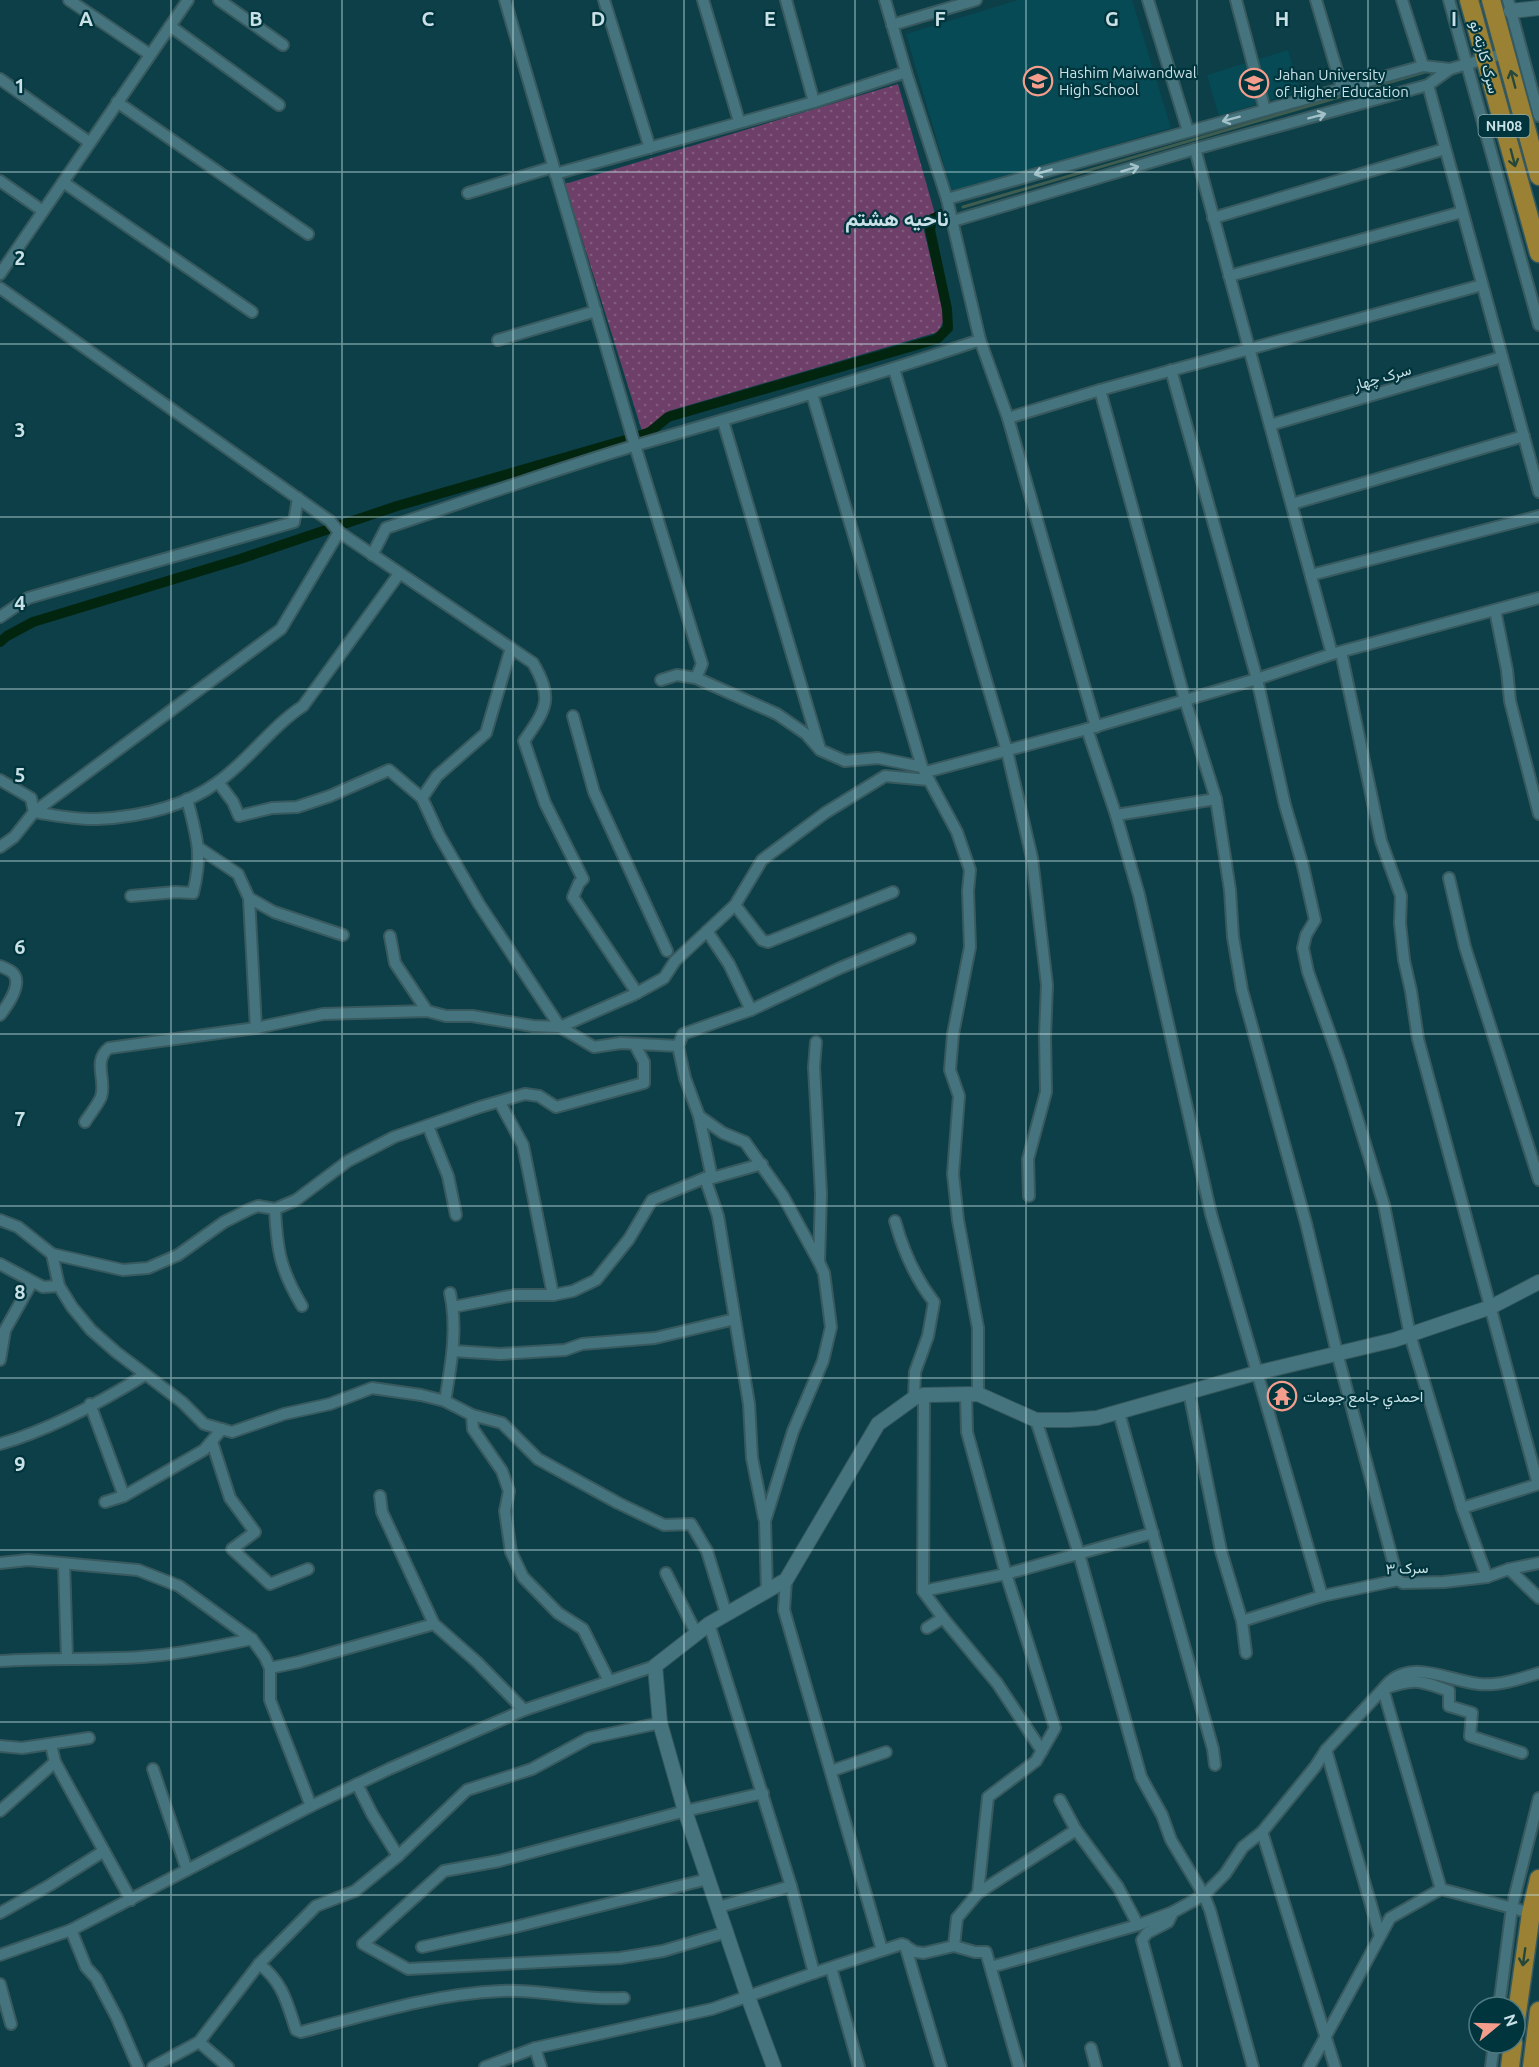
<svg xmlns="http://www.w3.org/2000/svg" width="1539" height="2067" viewBox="0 0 1539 2067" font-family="Ubuntu,Vazirmatn,sans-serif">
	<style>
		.built { fill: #054a54 }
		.park { fill: url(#park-dots) }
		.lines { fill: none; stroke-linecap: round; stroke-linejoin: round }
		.stream { stroke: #3e5d50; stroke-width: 3 }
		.canal { stroke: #02250f; stroke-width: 10 }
		.street-casing { stroke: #385a5f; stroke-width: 14 }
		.secondary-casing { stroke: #385a5f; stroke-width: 16 }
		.highway-casing { stroke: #385a5f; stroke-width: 21 }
		.street { stroke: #46747e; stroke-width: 10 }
		.secondary { stroke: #46747e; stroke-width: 14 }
		.highway { stroke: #9a8133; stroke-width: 18 }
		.oneway { stroke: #26483a }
		.oneway2 { stroke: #a2c0c7 }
		.grid { fill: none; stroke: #c9e1e6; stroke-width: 1.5; stroke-opacity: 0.55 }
		.labels { text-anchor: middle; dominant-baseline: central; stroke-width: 4.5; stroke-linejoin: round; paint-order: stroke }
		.shield { fill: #00353d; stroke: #8dadb3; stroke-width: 1.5 }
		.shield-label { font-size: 14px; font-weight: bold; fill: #c9e1e6 }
		.street-label { font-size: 15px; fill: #c9e1e6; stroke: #00353d }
		.poi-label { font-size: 15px; fill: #c9e1e6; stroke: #00353d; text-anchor: start }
		.district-label { font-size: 21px; font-weight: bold; fill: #c9e1e6; stroke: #00353d }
		.grid-label { font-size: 20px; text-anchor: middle; font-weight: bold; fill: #c9e1e6; stroke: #00353d; stroke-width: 4.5; stroke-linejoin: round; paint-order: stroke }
	</style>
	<defs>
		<pattern id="park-dots" width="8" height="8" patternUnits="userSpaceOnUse" patternTransform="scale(1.5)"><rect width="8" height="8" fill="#6e3f68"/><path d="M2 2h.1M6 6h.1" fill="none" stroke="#815a7e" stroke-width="1.8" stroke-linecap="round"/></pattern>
	</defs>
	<rect width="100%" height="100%" fill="#0d3f48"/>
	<g class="built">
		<path d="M1018 0H1132L1171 128 952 192 906 34Z"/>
		<path d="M1288 50 1300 91 1219 116 1207 75Z"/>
	</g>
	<path class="park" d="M898 84 935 214 926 218 923 227 945 318 938 332 669 411 648 429 642 431 565 184Z"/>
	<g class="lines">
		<path class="stream" d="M963 207 1425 72"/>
		<path class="canal" d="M0 642 7 636 33 622 240 559 397 506 636 437 650 432 668 417 937 339 948 328 947 309 930 230 932 219 942 214"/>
		<g class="street-casing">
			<g id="street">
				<path d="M69 0 149 54"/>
				<path d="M219 0 283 45"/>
				<path d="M505 0 633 439 702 664 696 678"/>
				<path d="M604 0 650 148"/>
				<path d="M703 0 739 121"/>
				<path d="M786 0 814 102"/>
				<path d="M885 0 906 72 947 199 980 340 1008 418 1096 727"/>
				<path d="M1148 0 1188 131"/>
				<path d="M1236 0 1265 110"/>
				<path d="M1316 0 1342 88"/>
				<path d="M1402 0 1423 66"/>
				<path d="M1449 0 1539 325"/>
				<path d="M1508 0 1539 116"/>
				<path d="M892 25 976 0"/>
				<path d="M170 26 279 105"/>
				<path d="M0 79 89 142"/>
				<path d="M1428 85 1539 492"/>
				<path d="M117 102 308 234"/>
				<path d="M1195 149 1332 654"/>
				<path d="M555 174 814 102 906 72"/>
				<path d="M0 181 43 211"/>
				<path d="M63 182 252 312"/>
				<path d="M468 193 553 167"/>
				<path d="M947 199 1423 66 1450 69"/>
				<path d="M1213 218 1445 149"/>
				<path d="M953 221 1195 149 1428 85 1450 69 1506 53"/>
				<path d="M0 274 188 0"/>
				<path d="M1229 276 1462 212"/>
				<path d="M0 288 330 521 339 532 533 663C554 699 546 709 524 741L545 803 583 879 579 883 573 897 637 993"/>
				<path d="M498 340 596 311"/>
				<path d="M894 369 1007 751 1032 858 1047 985 1045 1036 1046 1092 1028 1159 1029 1196"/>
				<path d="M1171 370 1257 679 1285 805 1303 866 1315 920 1306 935 1303 948 1308 972 1340 1062 1384 1205 1410 1335 1462 1508 1487 1577"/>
				<path d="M1100 390 1185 700 1216 799 1230 890 1233 937 1242 990 1306 1223 1337 1353 1398 1580"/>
				<path d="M812 394 922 767"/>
				<path d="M1008 418 1100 390 1482 285"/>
				<path d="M723 421 819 746"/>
				<path d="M1270 425 1502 357"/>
				<path d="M1292 504 1524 436"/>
				<path d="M372 555 386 528C470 500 553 470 637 445 752 412 867 378 980 340"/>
				<path d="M1311 575 1539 516"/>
				<path d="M1495 610 1507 670 1510 701 1539 814"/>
				<path d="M0 617 28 598 294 522 298 498"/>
				<path d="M1341 652 1381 841 1401 896 1400 923 1404 960 1411 991 1418 1039 1538 1484"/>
				<path d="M573 716 594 792 667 951"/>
				<path d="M1087 729 1116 815 1139 895 1211 1214 1322 1596"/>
				<path d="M926 772 1087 729 1257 679 1332 654 1539 598"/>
				<path d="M0 780 31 798 34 812C54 815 77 820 97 819 139 817 184 807 218 782 249 760 271 727 303 706L399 574"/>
				<path d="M929 780 957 832 970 870 968 891 970 947 953 1034 950 1070 959 1096 953 1174 958 1220 978 1328V1394"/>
				<path d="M218 782 233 802 239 816 272 808 297 807 330 796 389 770 422 798 439 835 479 904 560 1027 633 995 664 978 675 961 735 905 762 860 825 813 885 776 929 780 922 767 878 758 845 761 820 750 806 734 777 714 696 678 677 675 661 680"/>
				<path d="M422 798 437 776 486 733 511 648"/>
				<path d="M1116 815 1216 799"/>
				<path d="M0 847 14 837 34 812 281 629 339 532"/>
				<path d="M199 848 238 874 249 898 274 912 343 935"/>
				<path d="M1449 878 1465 947 1539 1180"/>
				<path d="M131 896 176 892 193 893C203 853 197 838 187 799"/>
				<path d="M249 898 256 1028"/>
				<path d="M735 905 762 940 768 942 893 892"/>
				<path d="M707 931 729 964 751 1010"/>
				<path d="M390 936 395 963 427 1011"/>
				<path d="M0 966C5 968 10 970 13 973 23 984 7 1006 0 1015"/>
				<path d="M816 1042 814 1067 821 1194 819 1262"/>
				<path d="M500 1103 523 1145 553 1295"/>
				<path d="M699 1116 723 1133 745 1142 783 1196 819 1262 824 1273 831 1327 823 1361 793 1431 765 1521 767 1592"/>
				<path d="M85 1122C90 1114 97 1106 101 1097 107 1081 92 1061 109 1048L256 1028 323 1014 427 1011 446 1016H472L533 1026 560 1027 594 1047 621 1043 678 1046"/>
				<path d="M428 1126 448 1176 456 1215"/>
				<path d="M705 1178 718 1216 749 1404 752 1458 764 1518"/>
				<path d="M712 1178 699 1116 685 1078 678 1046 683 1034 751 1010 840 968 910 939"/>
				<path d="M275 1209C277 1250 280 1269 302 1306"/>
				<path d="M0 1220 18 1227 52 1254 59 1286 72 1307 91 1330 116 1352 182 1402 204 1424 232 1432 284 1414 330 1404 372 1388 421 1395 445 1401 472 1415 502 1423 538 1459 618 1503 664 1525 691 1524 707 1551 726 1613"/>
				<path d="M895 1221C903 1250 915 1278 934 1302L928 1336 915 1372 914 1398"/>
				<path d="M52 1254 123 1270 148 1268 178 1255 224 1222 250 1209 258 1206 275 1209 296 1200 348 1161 394 1137 480 1107 525 1094 539 1096 556 1107 644 1083V1062L635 1045"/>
				<path d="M0 1264 43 1287 59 1286"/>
				<path d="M453 1307 515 1295H553L573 1291 596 1280 629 1239 652 1200 705 1178H712L762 1164"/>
				<path d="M453 1351 500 1354 565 1350 582 1344 655 1338 735 1319"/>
				<path d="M0 1360 5 1330 32 1282"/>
				<path d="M1189 1392 1221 1551 1242 1621 1246 1653"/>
				<path d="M924 1395 923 1591 943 1618 997 1683 1042 1751"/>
				<path d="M445 1401C451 1365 458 1329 450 1293"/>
				<path d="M90 1404 124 1496"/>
				<path d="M1119 1413 1213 1749 1215 1765"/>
				<path d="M472 1415 473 1429 502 1471 509 1491 505 1511 511 1552 523 1577 558 1613 583 1629 609 1681"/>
				<path d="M1036 1420 1079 1554 1141 1777 1162 1815 1171 1840 1204 1895 1210 1910 1253 2067"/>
				<path d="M212 1442 230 1498 255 1532 232 1549 270 1584 308 1569"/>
				<path d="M0 1444C50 1430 101 1402 145 1375"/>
				<path d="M380 1496 382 1512 434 1624 477 1662 524 1710"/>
				<path d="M105 1502 124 1496 204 1450 222 1429"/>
				<path d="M1462 1508 1539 1484"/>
				<path d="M0 1563 28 1560 138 1570 179 1586 252 1639 265 1657 270 1668V1700L311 1806"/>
				<path d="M64 1564 67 1657"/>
				<path d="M1509 1569 1539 1598"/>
				<path d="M666 1573 696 1633"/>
				<path d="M786 1580 784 1610 882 1950"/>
				<path d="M923 1591 1006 1574 1153 1533"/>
				<path d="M1242 1621 1322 1596 1398 1580 1403 1583 1444 1582 1487 1577 1509 1569 1539 1563"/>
				<path d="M709 1624 791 1886 814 1973"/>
				<path d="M927 1628 943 1618"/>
				<path d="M0 1661C51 1657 102 1661 152 1656 186 1653 219 1646 252 1639"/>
				<path d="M270 1668 299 1662 434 1624"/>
				<path d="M51 1745 55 1762 131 1900"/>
				<path d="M0 1746 22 1748 89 1738"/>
				<path d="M1326 1750 1380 1936"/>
				<path d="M153 1769 187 1870"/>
				<path d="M831 1771 886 1752"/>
				<path d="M357 1784 372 1814 398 1856"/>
				<path d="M1060 1800 1076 1830 1118 1887 1138 1925"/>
				<path d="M0 1811 55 1762"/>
				<path d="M1262 1832 1335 2067"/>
				<path d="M1441 1889 1383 1689C1414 1678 1419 1680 1449 1691V1706L1472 1713 1470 1736 1522 1753"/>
				<path d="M978 1893 1076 1830"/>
				<path d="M719 1907 791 1886"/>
				<path d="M1173 1912 1168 1922 1147 1933 1142 1940 1176 2067"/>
				<path d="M0 1913 50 1885 104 1851"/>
				<path d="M71 1930 86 1967 96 1978 117 2018 138 2067"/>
				<path d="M727 1932 663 1951 620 1958 408 1969 363 1944 444 1871 499 1861 685 1811 763 1793"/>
				<path d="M905 1945 941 2067"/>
				<path d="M954 1946 957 1918 978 1893 988 1797 1036 1761 1055 1728 1006 1574 967 1432 966 1394"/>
				<path d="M422 1947 511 1928 708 1879"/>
				<path d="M0 1955 71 1930 311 1806 389 1769 524 1710 655 1666"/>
				<path d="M259 1964C283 1982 287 2003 296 2030L301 2032C367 2015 433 1994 501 1991 543 1989 583 2001 624 1998"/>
				<path d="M991 1967 1138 1925 1173 1912 1204 1895 1225 1874 1243 1847 1262 1832 1315 1767 1326 1750 1383 1689C1407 1656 1445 1680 1479 1684 1498 1686 1520 1679 1539 1673"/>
				<path d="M831 1968 859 2067"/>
				<path d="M0 1984 11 2024"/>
				<path d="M1499 2007 1512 1907 1539 1798"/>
				<path d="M199 2042 228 2067"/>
				<path d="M535 2048 541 2067"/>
				<path d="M1091 2048 1096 2067"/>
				<path d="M153 2067 199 2042 259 1964 316 1906 355 1891 398 1856 467 1790 532 1769 589 1738 660 1723"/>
				<path d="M485 2067 535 2048 712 2009 814 1973 902 1944 915 1952 924 1953 954 1946 975 1952H986L1019 2067"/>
				<path d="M1309 2067 1390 1918 1441 1889 1531 1913"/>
				<path d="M1491 2067 1494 2043"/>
			</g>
		</g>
		<g class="secondary-casing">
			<g id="secondary">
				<path d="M1511 11 1539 8"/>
				<path d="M774 2067 748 1997 685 1811 660 1723 655 1666 709 1624 786 1580 878 1424 914 1398 924 1395 978 1394 1036 1420H1069L1097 1418 1256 1373 1394 1340 1491 1307 1539 1282"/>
			</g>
		</g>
		<g class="highway-casing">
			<g id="highway">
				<path d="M1469 0 1539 253"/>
				<path d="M1491 0 1539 176"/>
				<path d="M1515 2027 1531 1913 1539 1879"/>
				<path d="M1510 2067 1513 2043"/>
				<path d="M1532 2067 1539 2011"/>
			</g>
		</g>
		<use href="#street" class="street"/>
		<use href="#secondary" class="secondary"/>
		<use href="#highway" class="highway"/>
	</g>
	<defs><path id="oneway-shaft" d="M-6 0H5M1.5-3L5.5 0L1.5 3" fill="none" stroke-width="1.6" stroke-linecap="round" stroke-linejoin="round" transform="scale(1.5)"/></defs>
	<g class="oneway">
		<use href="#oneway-shaft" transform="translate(1513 79) rotate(-105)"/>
		<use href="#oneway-shaft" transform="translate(1513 158) rotate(75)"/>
		<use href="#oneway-shaft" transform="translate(1524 1957) rotate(98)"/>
	</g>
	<g class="oneway2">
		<use href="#oneway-shaft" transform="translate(1317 116) rotate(-15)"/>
		<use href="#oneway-shaft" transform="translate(1231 119) rotate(165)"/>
		<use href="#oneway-shaft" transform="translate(1130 169) rotate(-16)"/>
		<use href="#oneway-shaft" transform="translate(1043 172) rotate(164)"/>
	</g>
	<path class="grid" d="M171 0V2067M342 0V2067M513 0V2067M684 0V2067M855 0V2067M1026 0V2067M1197 0V2067M1368 0V2067M0 172H1539M0 344H1539M0 517H1539M0 689H1539M0 861H1539M0 1034H1539M0 1206H1539M0 1378H1539M0 1550H1539M0 1722H1539M0 1895H1539"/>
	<defs>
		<g id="school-ring" transform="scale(1.5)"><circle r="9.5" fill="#00353d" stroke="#f49d8c" stroke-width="1.5"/><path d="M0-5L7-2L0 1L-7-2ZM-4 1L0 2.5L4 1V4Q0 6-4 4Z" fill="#f49d8c"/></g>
		<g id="university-ring" transform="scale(1.5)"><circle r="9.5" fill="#00353d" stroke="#f49d8c" stroke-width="1.5"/><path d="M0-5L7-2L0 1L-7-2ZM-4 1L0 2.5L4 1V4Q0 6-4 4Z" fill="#f49d8c"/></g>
		<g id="temple-ring" transform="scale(1.5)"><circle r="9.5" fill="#00353d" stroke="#f49d8c" stroke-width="1.5"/><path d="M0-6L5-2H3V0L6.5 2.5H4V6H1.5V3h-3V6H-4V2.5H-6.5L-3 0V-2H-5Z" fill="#f49d8c"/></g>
	</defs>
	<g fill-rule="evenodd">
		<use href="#school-ring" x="1038" y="81"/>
		<use href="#university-ring" x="1254" y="83"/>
		<use href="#temple-ring" x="1282" y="1396"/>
	</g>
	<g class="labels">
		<rect class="shield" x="1478.5" y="115" width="51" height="22" rx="4.5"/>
		<g class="shield-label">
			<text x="1504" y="126">NH08</text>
		</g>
		<g class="street-label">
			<text transform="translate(1485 57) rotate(75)">سرک کارته نو</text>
			<text transform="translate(1382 377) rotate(-16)">سرک چهار</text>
			<text transform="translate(1407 1568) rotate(-2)">سرک ۳</text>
		</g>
		<g class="poi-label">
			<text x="1059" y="72">Hashim Maiwandwal<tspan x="1059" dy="17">High School</tspan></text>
			<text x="1275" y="74">Jahan University<tspan x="1275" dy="17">of Higher Education</tspan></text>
			<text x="1303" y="1396">احمدي جامع جومات</text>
		</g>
		<g class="district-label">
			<text x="897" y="218">ناحیه هشتم</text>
		</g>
	</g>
	<g class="grid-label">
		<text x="86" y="26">A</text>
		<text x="256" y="26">B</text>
		<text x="428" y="26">C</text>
		<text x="598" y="26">D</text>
		<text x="770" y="26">E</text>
		<text x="940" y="26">F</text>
		<text x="1112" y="26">G</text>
		<text x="1282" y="26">H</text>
		<text x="1454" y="26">I</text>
		<text x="20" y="93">1</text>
		<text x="20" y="265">2</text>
		<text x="20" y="437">3</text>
		<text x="20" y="610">4</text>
		<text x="20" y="782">5</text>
		<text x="20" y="954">6</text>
		<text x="20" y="1126">7</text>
		<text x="20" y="1299">8</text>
		<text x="20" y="1471">9</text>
	</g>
	<g transform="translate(1497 2025) rotate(71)"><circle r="28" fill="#00353d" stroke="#507a81" stroke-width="1.5"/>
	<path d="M0-4.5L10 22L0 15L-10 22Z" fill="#f49d8c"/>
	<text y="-9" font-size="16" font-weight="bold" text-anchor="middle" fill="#c9e1e6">N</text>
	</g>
</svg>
